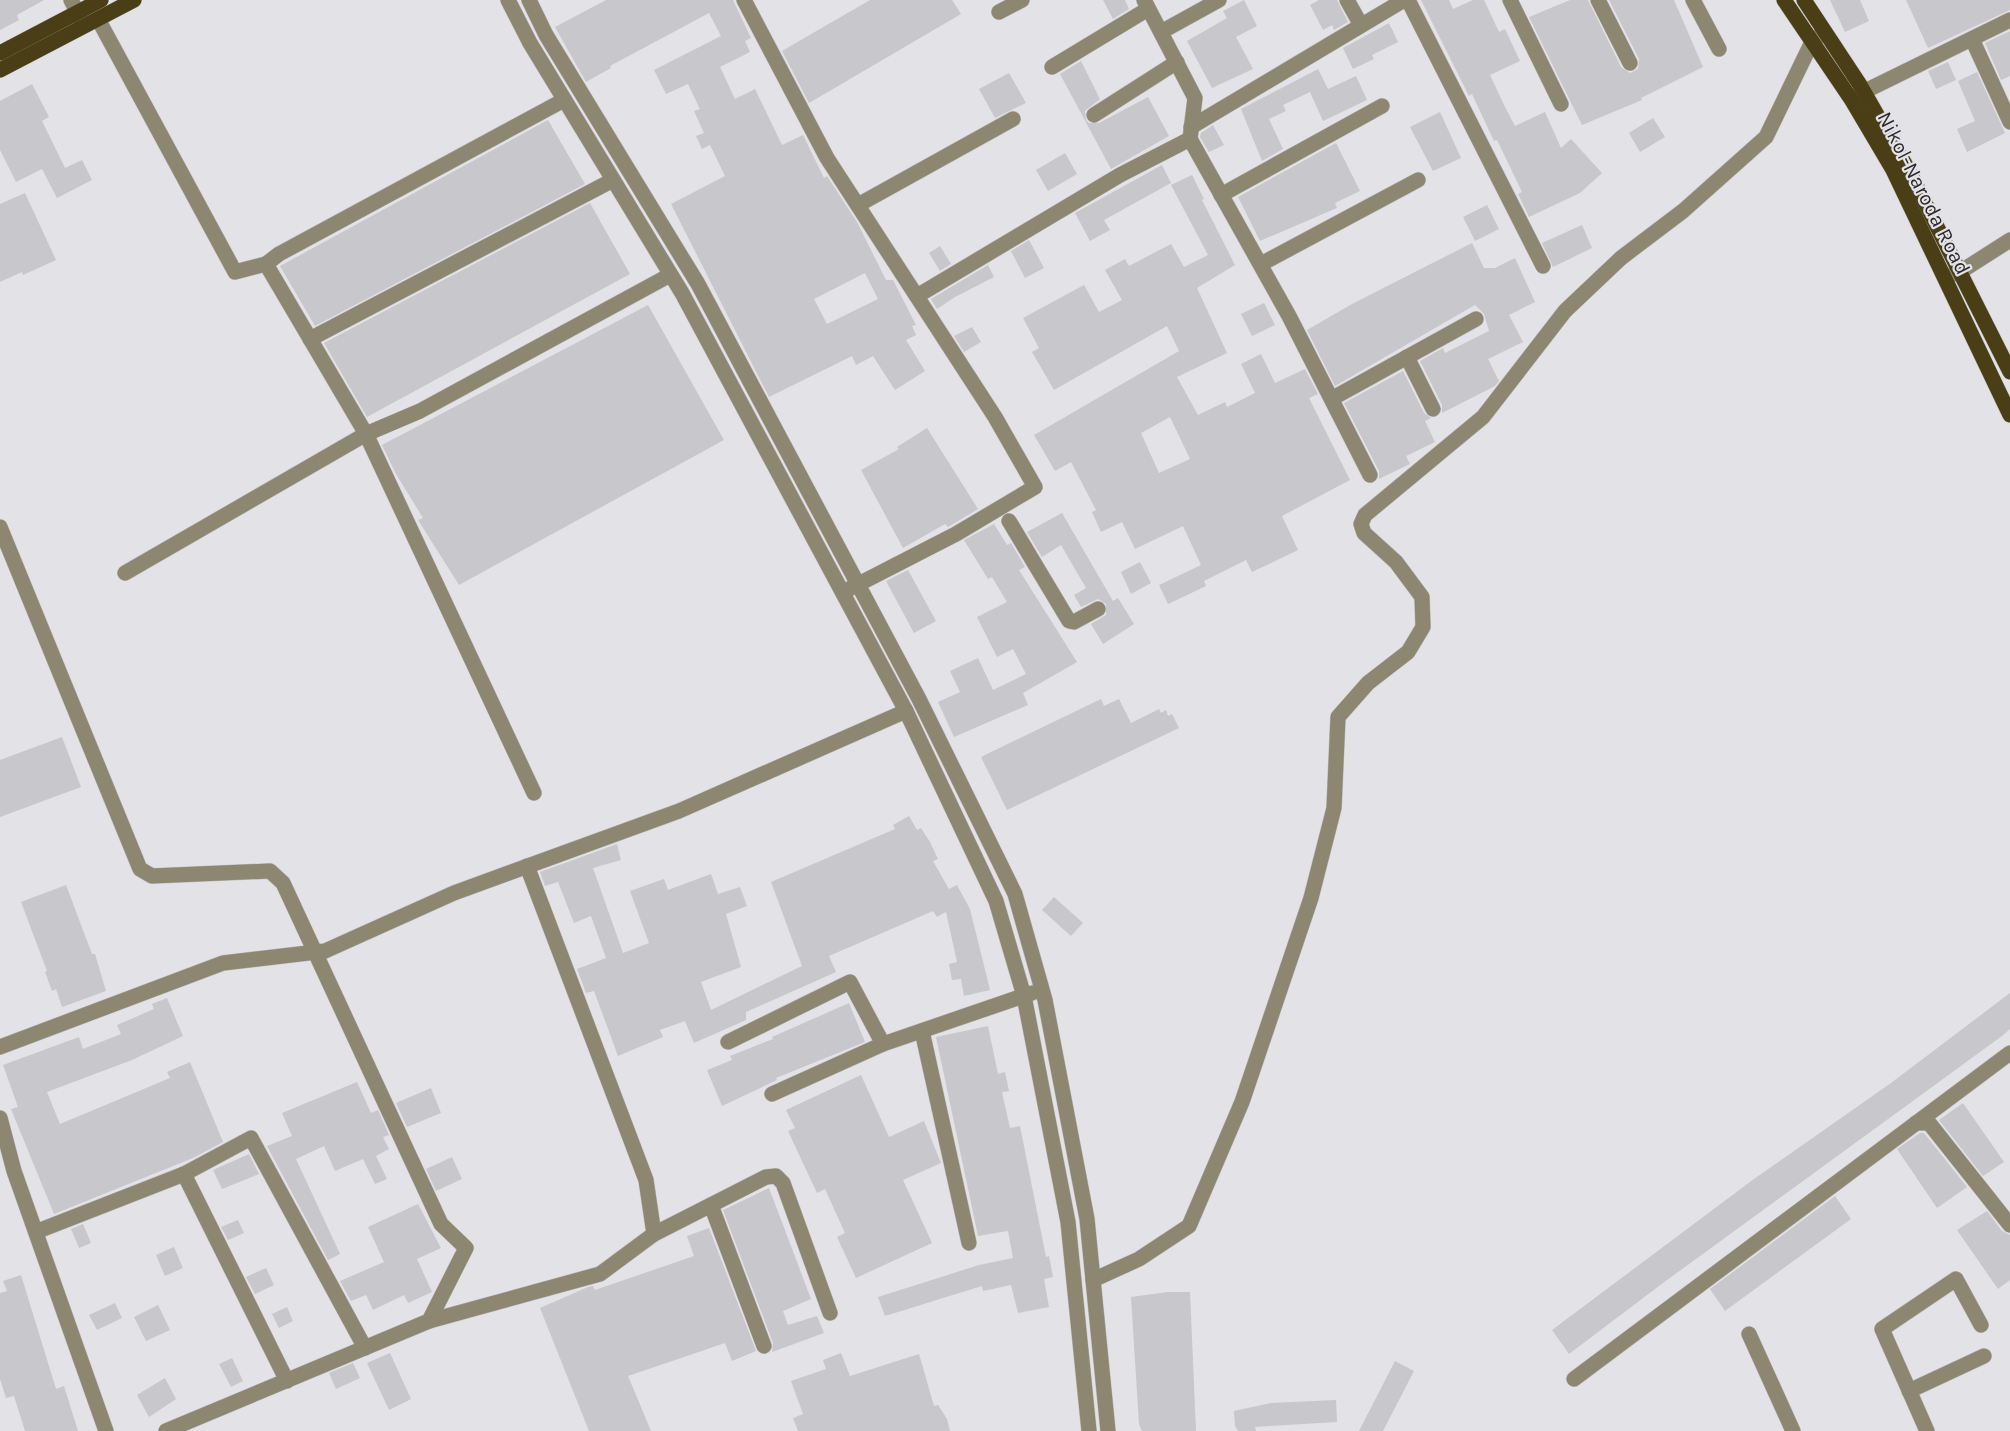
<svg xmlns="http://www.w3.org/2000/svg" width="2010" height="1431" viewBox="0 0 2010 1431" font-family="Karla,sans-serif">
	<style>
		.building { fill: #c7c7cc; fill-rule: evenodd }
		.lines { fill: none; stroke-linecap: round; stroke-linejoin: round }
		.minor-casing { stroke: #bebec2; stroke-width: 16 }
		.major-casing { stroke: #bebec2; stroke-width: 16 }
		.minor { stroke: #8d8772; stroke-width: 15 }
		.major { stroke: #493e15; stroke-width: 15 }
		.labels { text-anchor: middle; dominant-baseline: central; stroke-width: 4.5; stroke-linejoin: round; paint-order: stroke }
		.street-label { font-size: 21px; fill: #2c2c2e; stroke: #e2e2e7 }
	</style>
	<rect width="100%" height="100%" fill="#e2e2e7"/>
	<g class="building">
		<path d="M0 0H44L17 15 19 20 0 30Z"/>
		<path d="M606 0H733L751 38 745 41 750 52 720 67 735 99 755 89 782 145 803 135 824 178 827 176 857 222 886 280H893L916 325 912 326 916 335 906 340 925 371 895 390 873 356 856 365 852 356 769 397 671 204 725 176 710 145 702 149 696 136 704 133 694 111 700 109 688 84 666 94 654 70 721 36 709 13 610 66 611 68 586 82 555 27ZM865 273 878 299 827 324 814 299Z"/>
		<path d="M870 0H952L961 14 809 103 782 51Z"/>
		<path d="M1103 0H1125L1129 9 1113 19Z"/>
		<path d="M1244 0 1257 26 1236 37 1253 69 1212 88 1187 41 1227 18 1223 11Z"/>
		<path d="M1319 0H1337L1348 22 1334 30 1332 25 1323 30 1310 5Z"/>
		<path d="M1421 0H1449L1453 9 1473 0H1484L1499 32 1505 29 1520 61 1490 75 1505 107 1515 126 1545 112 1561 148 1571 139 1602 173 1580 193 1529 217 1518 194 1522 192 1497 140 1494 141 1472 94 1469 96Z"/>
		<path d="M1570 0H1588L1621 67 1630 73 1638 69 1639 59 1609 0H1674L1703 67 1641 98 1642 100 1582 125 1529 17Z"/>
		<path d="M1830 0H1860L1869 21 1845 32Z"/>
		<path d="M1906 0H2010V10L1928 48Z"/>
		<path d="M1389 23 1398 42 1372 55 1374 59 1353 69 1343 48Z"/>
		<path d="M2010 31V76L2001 80 1985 43Z"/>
		<path d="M1081 61 1100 99 1085 111 1086 120 1089 123H1099L1148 97 1169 136 1111 169 1060 74Z"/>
		<path d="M1948 62 1956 80 1936 89 1928 71Z"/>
		<path d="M1318 69 1328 89 1356 76 1367 100 1323 121 1310 92 1283 105 1286 111 1269 119 1283 149 1262 161 1241 109Z"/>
		<path d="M1977 72 2005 133 1967 152 1957 129 1975 121 1958 81Z"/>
		<path d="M1009 73 1026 103 995 118 979 89Z"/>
		<path d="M32 84 49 117 42 121 65 168 82 160 92 180 57 198 42 169 16 182 0 150V101Z"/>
		<path d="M1440 112 1461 158 1433 171 1410 127Z"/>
		<path d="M1653 118 1665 137 1640 152 1629 133Z"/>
		<path d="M548 120 585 184 315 326 280 266Z"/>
		<path d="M1213 125 1224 145 1209 152 1200 137 1201 133Z"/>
		<path d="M1336 143 1360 191 1335 203 1337 208 1260 241 1238 197Z"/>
		<path d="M1065 153 1077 174 1048 191 1036 170Z"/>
		<path d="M1162 165 1171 183 1104 220 1110 230 1090 241 1075 213Z"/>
		<path d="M1192 175 1204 199 1202 200 1235 265 1197 288 1227 353 1177 377 1198 415 1225 402 1227 407 1255 393 1241 364 1261 354 1275 383 1305 369 1318 394 1309 398 1350 480 1282 516 1298 550 1252 572 1246 560 1204 581 1206 586 1168 604 1159 585 1201 565 1183 526 1135 549 1122 522 1101 532 1092 512 1096 510 1071 462 1055 471 1034 435 1179 351 1167 326 1054 390 1032 352 1039 348 1023 318 1084 285 1099 312 1122 300 1105 270 1125 259 1129 266 1171 244 1184 267 1208 255 1171 185ZM1170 417 1190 459 1159 473 1141 433Z"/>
		<path d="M25 193 56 260 23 275 22 272 0 282V204Z"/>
		<path d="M590 203 630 274 367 417 324 343Z"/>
		<path d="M1487 205 1499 229 1475 241 1463 217Z"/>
		<path d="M1582 225 1592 248 1553 267 1542 243Z"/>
		<path d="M1029 240 1044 268 1025 278 1011 251Z"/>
		<path d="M1472 243 1484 268H1495L1515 258 1535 302 1509 315 1523 342 1488 359 1499 381 1495 386 1442 413V405L1420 361 1443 348 1445 353 1489 331 1484 314 1475 305 1335 386 1307 330 1352 304Z"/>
		<path d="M940 246 951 264 940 271 929 253Z"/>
		<path d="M988 265 994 277 955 297 937 309 931 299Z"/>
		<path d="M1264 303 1275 325 1252 336 1241 314Z"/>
		<path d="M648 305 724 440 459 585 418 520 423 518 396 474 382 445Z"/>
		<path d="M972 327 981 342 964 352 954 336Z"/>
		<path d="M1403 371 1424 413 1431 418 1425 421 1435 442 1406 456 1410 464 1379 479V471L1344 403Z"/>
		<path d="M927 428 978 509 948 527 945 524 903 548 861 470 899 449 897 447Z"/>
		<path d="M1062 513 1113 601 1118 598 1134 624 1103 644 1091 624 1106 615V604L1098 599 1081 607 1074 595 1086 588 1061 545 1042 557 1027 532Z"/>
		<path d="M994 524 1007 545 1011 543 1025 567 1019 570 1077 662 1023 693 1028 705 954 737 938 702 960 692 950 671 978 658 993 690 1026 674 1013 649 997 657 977 617 1007 602 992 577 988 579 964 540Z"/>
		<path d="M1140 562 1151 583 1131 594 1121 572Z"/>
		<path d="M908 570 936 621 914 633 886 581Z"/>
		<path d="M1101 699 1104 706 1119 699 1131 723 1159 709 1161 713 1166 710 1168 716 1172 714 1179 728 1007 810 981 757Z"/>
		<path d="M62 737 81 787 0 817V760Z"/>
		<path d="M909 816 917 830 921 828 930 842 938 859 933 861 949 889 957 885 970 909 990 990 964 996 961 979 952 980 949 964 957 962 946 912 937 917 933 911 829 956 836 972 746 1012V1020L694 1043 685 1021 660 1030 663 1037 618 1056 594 991 586 993 577 969 606 958 591 916 574 923 558 882 545 886 540 872 617 844 621 860 593 868 623 953 649 943 630 891 664 879 668 890 711 874 718 894 740 887 747 906 726 914 741 967 701 982 711 1010 802 966 771 882 895 829 893 825Z"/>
		<path d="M66 885 92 954H95L106 991 62 1007 56 989 52 991 45 972 47 971 21 902Z"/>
		<path d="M1054 897 1083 923 1071 936 1042 910Z"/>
		<path d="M2010 993V1029L2002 1036 1663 1283 1569 1354 1552 1330 1754 1179 1891 1083Z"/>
		<path d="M167 998 183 1036 132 1060 47 1092 60 1124 170 1078 167 1072 190 1062 223 1142 193 1158 54 1214 11 1109 18 1107 3 1065 79 1037 83 1049 121 1034 117 1025 154 1009 152 1004Z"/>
		<path d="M849 1003 865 1042 776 1078 777 1080 722 1106 707 1070 732 1060 730 1056 773 1039 772 1037Z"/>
		<path d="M988 1026 998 1074 1005 1072 1009 1091 1002 1092 1010 1128 1020 1126 1046 1257 1049 1256 1053 1277 1044 1279 1049 1307 1018 1313 1011 1285 983 1291 982 1286 885 1316 878 1297 979 1265 1013 1258 1008 1231 978 1236 936 1037Z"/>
		<path d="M861 1075 889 1137 924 1121 941 1163 903 1180 932 1243 856 1278 837 1237 845 1233 825 1189 817 1193 788 1131 795 1128 786 1110Z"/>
		<path d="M357 1082 371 1113 378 1110 389 1135 383 1137 389 1149 376 1156 387 1179 375 1184 363 1159 335 1171 324 1146 296 1159 340 1254 328 1260 267 1146 292 1136 282 1113Z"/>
		<path d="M431 1088 441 1113 407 1127 396 1103Z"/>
		<path d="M1963 1103 2004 1162 1983 1176 1939 1120Z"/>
		<path d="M1920 1133H1924L1967 1187 1937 1208 1897 1149Z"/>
		<path d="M249 1154 259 1174 222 1189 213 1170Z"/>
		<path d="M452 1157 462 1179 436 1191 426 1169Z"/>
		<path d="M769 1188 811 1299 783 1311 788 1325 817 1316 824 1333 772 1352 773 1343 723 1210Z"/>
		<path d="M1835 1196 1851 1219 1725 1311 1710 1289Z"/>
		<path d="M418 1204 441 1248 417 1259 432 1292 408 1303 404 1295 373 1310 366 1295 351 1301 340 1281 384 1262 368 1227Z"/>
		<path d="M1987 1211 2002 1231 2010 1235V1280L1998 1289 1957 1230Z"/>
		<path d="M238 1220 244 1233 228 1240 221 1227Z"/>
		<path d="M83 1224 91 1243 79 1248 71 1229Z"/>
		<path d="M709 1228 756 1351 732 1361 725 1343 628 1376 651 1431H589L540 1308 588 1287 593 1286 595 1290 694 1256 687 1236Z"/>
		<path d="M174 1247 183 1268 165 1276 156 1255Z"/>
		<path d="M266 1268 274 1285 255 1294 246 1277Z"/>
		<path d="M21 1275 56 1389 64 1386 78 1431H25L14 1396 6 1398 0 1379V1293L7 1291 3 1281Z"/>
		<path d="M1168 1292H1190L1196 1431H1142L1139 1424 1131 1297Z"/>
		<path d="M115 1303 122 1318 97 1330 89 1315Z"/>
		<path d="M158 1305 170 1330 146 1341 134 1317Z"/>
		<path d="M287 1307 293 1321 279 1328 272 1314Z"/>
		<path d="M390 1353 411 1399 389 1410 367 1363Z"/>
		<path d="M841 1353 850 1376 919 1354 934 1406 938 1405 947 1419 950 1431H798L793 1418 803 1414 791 1381 826 1369 823 1360Z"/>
		<path d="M232 1358 243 1381 231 1387 219 1364Z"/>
		<path d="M1395 1361 1414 1371 1383 1431H1359Z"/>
		<path d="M353 1363 360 1378 336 1389 329 1373Z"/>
		<path d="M165 1378 176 1399 149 1417 137 1395Z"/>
		<path d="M1336 1400 1337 1422 1255 1427 1256 1431H1238L1235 1426 1234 1411 1271 1403Z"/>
	</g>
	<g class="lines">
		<g class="minor-casing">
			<g id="minor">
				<path d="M71 0 83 23"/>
				<path d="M508 0 530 43 682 293 906 711 996 901 1024 996 1068 1222 1089 1431"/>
				<path d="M529 0 546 35 698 284 919 699 1015 894 1045 1000 1087 1219 1108 1431"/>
				<path d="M744 0 827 158 995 417 1035 487 956 534 849 589"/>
				<path d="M1144 0 1195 98 1190 139 1289 316 1370 475"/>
				<path d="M1347 0 1361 25"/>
				<path d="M1408 0 1543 266"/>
				<path d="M1510 0 1561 104"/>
				<path d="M1598 0 1630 63"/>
				<path d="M1693 0 1719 49"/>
				<path d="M999 12 1022 0"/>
				<path d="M98 19 235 272 266 264 366 434 534 793"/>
				<path d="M1161 32 1219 0"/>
				<path d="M1972 39 2010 122"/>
				<path d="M1052 67 1148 9"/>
				<path d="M1853 97 2010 20"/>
				<path d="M1094 115 1177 62"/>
				<path d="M1191 127 1404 0"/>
				<path d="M1221 195 1382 106"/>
				<path d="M858 205 1013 119"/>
				<path d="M266 264 279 254 564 100"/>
				<path d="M1261 264 1418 180"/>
				<path d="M1948 276 1960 272 2010 240"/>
				<path d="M917 296 1120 175 1190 139"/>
				<path d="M310 339 613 180"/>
				<path d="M1407 357 1433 409"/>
				<path d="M1333 398 1476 319"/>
				<path d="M1009 521 1069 621 1074 622 1098 609"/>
				<path d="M0 527 140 869 152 876 270 871 283 883 441 1224 466 1248 429 1321 166 1431"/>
				<path d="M125 573 366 434 420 411 670 275"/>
				<path d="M922 1031 969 1243"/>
				<path d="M728 1042 850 982 883 1044"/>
				<path d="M0 1047 223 963 325 951 454 893 679 811 906 711"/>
				<path d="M772 1094 883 1044 1032 993"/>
				<path d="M0 1118 14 1171 106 1431"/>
				<path d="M1916 1123H1929L2010 1225"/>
				<path d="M184 1174 287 1381"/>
				<path d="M711 1205 764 1346"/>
				<path d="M38 1231 184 1174 251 1138 365 1348"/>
				<path d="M654 1234 766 1177 776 1176 783 1183 830 1313"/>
				<path d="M1093 1280 1139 1259 1189 1226 1242 1102 1311 898 1334 808 1338 717 1368 683 1408 652 1423 627 1422 597 1396 562 1364 533 1361 524 1365 515 1483 417 1565 311 1621 258 1683 211 1766 137 1812 42 1820 35"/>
				<path d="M429 1321 600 1274 654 1234 646 1180 527 866"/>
				<path d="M1749 1334 1793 1431"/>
				<path d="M1574 1379 2010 1053"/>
				<path d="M1909 1391 1984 1356"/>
				<path d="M1927 1431 1882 1329 1956 1279 1981 1325"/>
			</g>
		</g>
		<g class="major-casing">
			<g id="major">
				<path d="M1784 0 1851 99 1893 170 2010 415"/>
				<path d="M1804 0 1860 85 1909 171 2010 372"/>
				<path d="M0 53 101 0"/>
				<path d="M0 70 134 0"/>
			</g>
		</g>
		<use href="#minor" class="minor"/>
		<use href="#major" class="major"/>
	</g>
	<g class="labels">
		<g class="street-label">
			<text transform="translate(1924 193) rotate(63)">Nikol-Naroda Road</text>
		</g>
	</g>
</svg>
